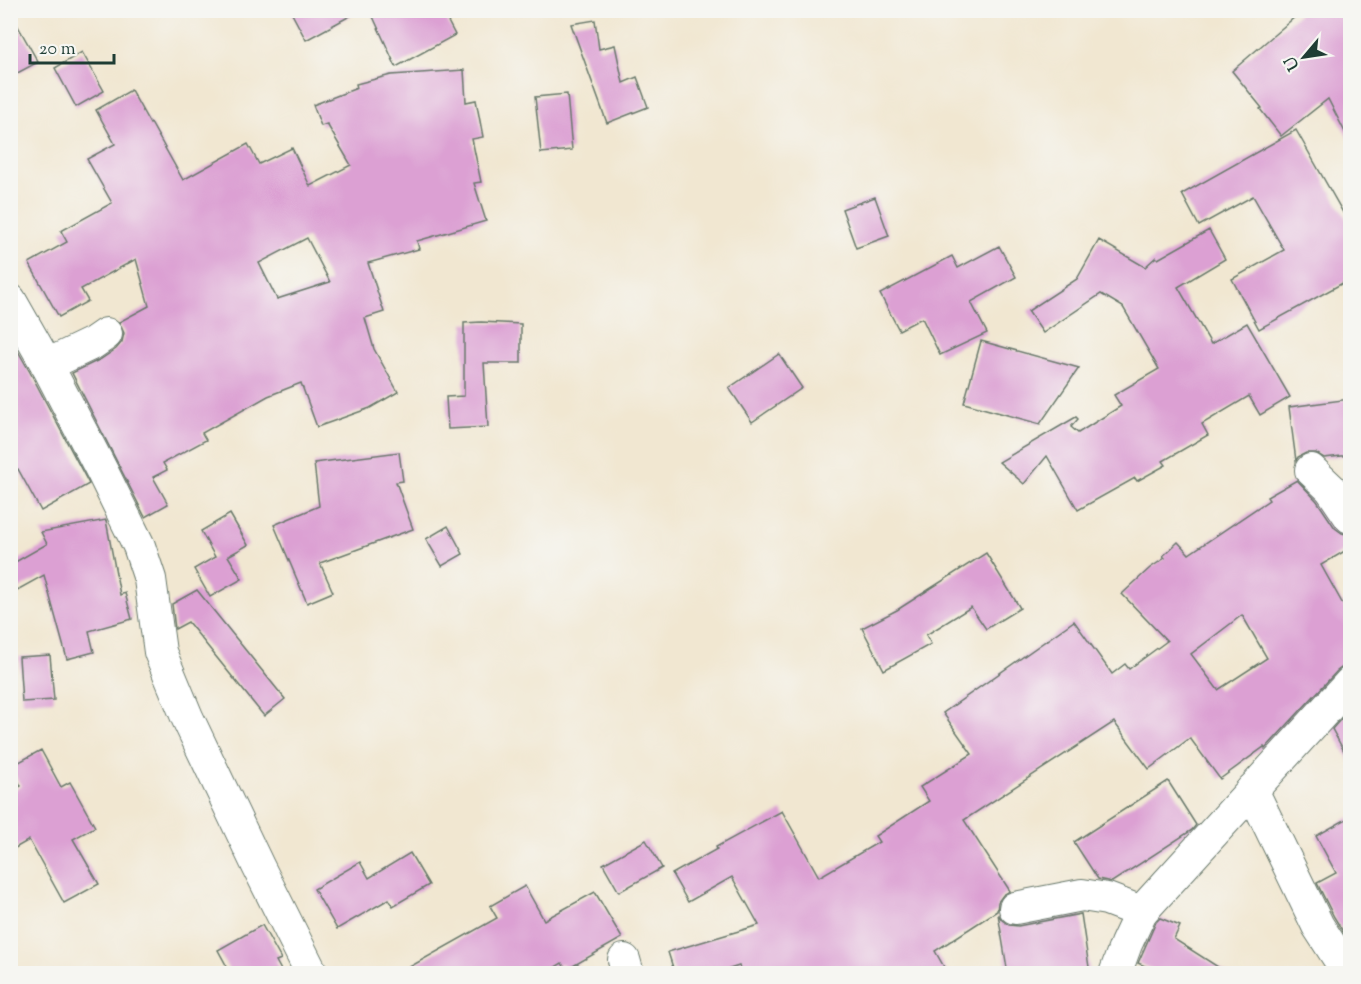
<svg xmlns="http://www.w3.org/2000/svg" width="1361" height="984" viewBox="0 0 1361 984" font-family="'Sorts Mill Goudy',serif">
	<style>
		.building { fill: #dca0d3; fill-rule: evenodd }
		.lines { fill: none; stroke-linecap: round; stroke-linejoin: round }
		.minor-casing { stroke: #68786b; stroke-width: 34 }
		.minor { stroke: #fff; stroke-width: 32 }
	</style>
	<rect width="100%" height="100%" fill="#f6f6f2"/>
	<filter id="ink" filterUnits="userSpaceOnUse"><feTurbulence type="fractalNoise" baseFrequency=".0167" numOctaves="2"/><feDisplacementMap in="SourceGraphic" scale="12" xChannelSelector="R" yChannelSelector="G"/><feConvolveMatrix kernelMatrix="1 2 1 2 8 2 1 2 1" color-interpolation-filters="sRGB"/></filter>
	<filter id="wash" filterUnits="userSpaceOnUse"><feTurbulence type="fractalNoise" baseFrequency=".008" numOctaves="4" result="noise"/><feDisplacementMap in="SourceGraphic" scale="24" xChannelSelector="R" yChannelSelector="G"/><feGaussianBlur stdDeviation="1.35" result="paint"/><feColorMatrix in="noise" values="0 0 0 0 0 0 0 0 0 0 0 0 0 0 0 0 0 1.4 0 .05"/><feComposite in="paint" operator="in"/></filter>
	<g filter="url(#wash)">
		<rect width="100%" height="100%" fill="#f1e7d1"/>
		<g id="blocks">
			<g class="building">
				<path d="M290 10H361L306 40Z"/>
				<path d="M370 10H442L455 35 396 67Z"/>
				<path d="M1303 10H1350V142L1328 99 1281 136 1260 109 1262 108 1232 71Z"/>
				<path d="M10 12 38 62 10 77Z"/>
				<path d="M595 20 599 49 615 45 623 83 637 77 648 107 607 123 571 24Z"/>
				<path d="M82 52 104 91 76 107 55 68Z"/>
				<path d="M464 70 466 102 476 100 483 137 472 139 481 182 474 183 486 221 417 241 419 249 368 263 384 312 365 318 374 349 398 392 370 408 317 427 301 383 268 396 202 433 206 440 163 463 167 470 153 477 168 504 145 517 72 373 101 359 116 349 122 342 124 333 119 322 149 306 136 259 81 289 88 301 59 317 29 263 67 242 61 231 112 203 87 159 115 144 96 110 131 90 150 124 151 123 183 180 248 144 259 164 292 148 310 186 351 165 327 124 321 126 313 105 357 88 356 84 391 75ZM307 238 330 282 277 299 259 263Z"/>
				<path d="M567 94 572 150 541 153 535 97Z"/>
				<path d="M1296 130 1350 225V279L1259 329 1232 279 1284 250 1253 196 1199 226 1182 194Z"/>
				<path d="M875 197 889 236 856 248 842 209Z"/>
				<path d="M1209 230 1225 259 1178 287 1211 344 1247 323 1290 397 1260 415 1249 396 1202 424 1208 435 1163 461 1166 465 1137 481 1135 478 1078 510 1047 456 1024 484 999 462 1076 417 1078 419 1071 427 1078 433 1121 406 1114 395 1159 369 1123 307 1101 294 1043 333 1028 311 1077 279 1099 240 1145 267 1156 257 1158 259Z"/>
				<path d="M999 246 1016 277 971 302 987 333 940 355 922 318 899 330 880 294 952 256 958 268Z"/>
				<path d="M481 322 521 324V363H484L488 427 448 429 446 397 464 396V323Z"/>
				<path d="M10 337 31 374 89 484 41 511 18 469 10 474Z"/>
				<path d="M981 341 1079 368 1040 424 964 403Z"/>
				<path d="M779 354 802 388 752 422 729 388Z"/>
				<path d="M1350 399V455L1324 458 1316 453H1306L1298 457 1296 461 1289 407Z"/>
				<path d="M399 452 403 481 396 482 413 529 320 563 333 592 307 603 274 525 319 506 314 463Z"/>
				<path d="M1297 480 1317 501 1335 528 1342 533 1350 535V548L1321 565 1350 617V665L1344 666 1337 671 1265 749 1264 747 1220 779 1190 738 1149 769 1114 722 964 820 1010 891 1003 895 998 902 997 911 935 951 948 974H743L739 966 714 974H675L668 952 759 925 732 877 688 902 672 874 717 849 716 847 782 811 819 877 879 842 875 836 929 801 920 787 972 754 943 713 1074 621 1112 674 1125 664 1129 669 1167 641 1122 594 1150 568 1165 558 1163 556 1178 542 1189 554 1269 500 1267 497ZM1242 615 1267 658 1218 690 1191 654Z"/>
				<path d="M230 514 248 545 228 556 242 579 210 597 194 569 215 557 201 531Z"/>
				<path d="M106 520 120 595 125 593 132 619 89 631 94 652 67 659 44 575 10 594V565L47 544 41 532Z"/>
				<path d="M448 526 463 554 442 566 426 539Z"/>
				<path d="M986 553 1020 608 986 629 971 607 926 635 931 644 884 670 862 628 897 610Z"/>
				<path d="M197 590 285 699 264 716 188 622 175 629 172 604Z"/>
				<path d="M50 655 54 700 22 702 19 657Z"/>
				<path d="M1350 709V762L1332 729Z"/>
				<path d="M41 750 61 787 70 782 95 827 73 839 99 884 64 903 29 840 10 851V792L21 786 10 767Z"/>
				<path d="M1168 781 1196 825 1192 830 1112 882 1098 879 1074 842Z"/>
				<path d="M1350 817V943L1334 917 1317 883 1336 873 1316 836Z"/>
				<path d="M646 840 662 868 619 892 603 864Z"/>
				<path d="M410 853 429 885 393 906 389 899 337 929 314 889 360 862 369 878Z"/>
				<path d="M525 886 544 920 595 892 622 938 566 970 562 963 544 974H397L497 918 490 906Z"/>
				<path d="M998 914 1002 920 1009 925 1018 926 1081 914 1090 974H1008Z"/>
				<path d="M1160 918 1180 926 1174 939 1229 974H1163L1138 963 1156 922Z"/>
				<path d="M262 925 281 959 276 961 283 974H231L218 950Z"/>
			</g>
		</g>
	</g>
	<g filter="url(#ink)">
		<use href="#blocks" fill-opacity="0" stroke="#68786b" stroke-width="1.5"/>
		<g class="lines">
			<g class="minor-casing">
				<g id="minor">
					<path d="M10 300 47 365 103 473 139 546 150 579 160 652 187 717 258 866 312 974"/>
					<path d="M47 365 93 343 106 334"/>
					<path d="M1311 470 1331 489 1350 517"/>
					<path d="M1252 790 1318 926 1349 974"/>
					<path d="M1015 908 1082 895 1107 899 1141 912"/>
					<path d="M624 960 628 974"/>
					<path d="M1115 974 1126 944 1141 912 1350 683"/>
				</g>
			</g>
			<use href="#minor" class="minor"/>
		</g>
	</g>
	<rect width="1361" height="984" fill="none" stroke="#f6f6f2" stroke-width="36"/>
	<g transform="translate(1304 57) rotate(241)" stroke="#f6f6f2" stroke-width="4.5" paint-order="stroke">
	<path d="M0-4.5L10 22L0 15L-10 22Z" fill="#1f3d34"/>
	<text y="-9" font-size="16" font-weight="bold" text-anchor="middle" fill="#1f3d34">U</text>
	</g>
	<path d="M30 54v9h84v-9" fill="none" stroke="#1f3d34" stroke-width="3"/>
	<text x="39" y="54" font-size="18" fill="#1f3d34" stroke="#f6f6f2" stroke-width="4.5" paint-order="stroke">20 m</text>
</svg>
